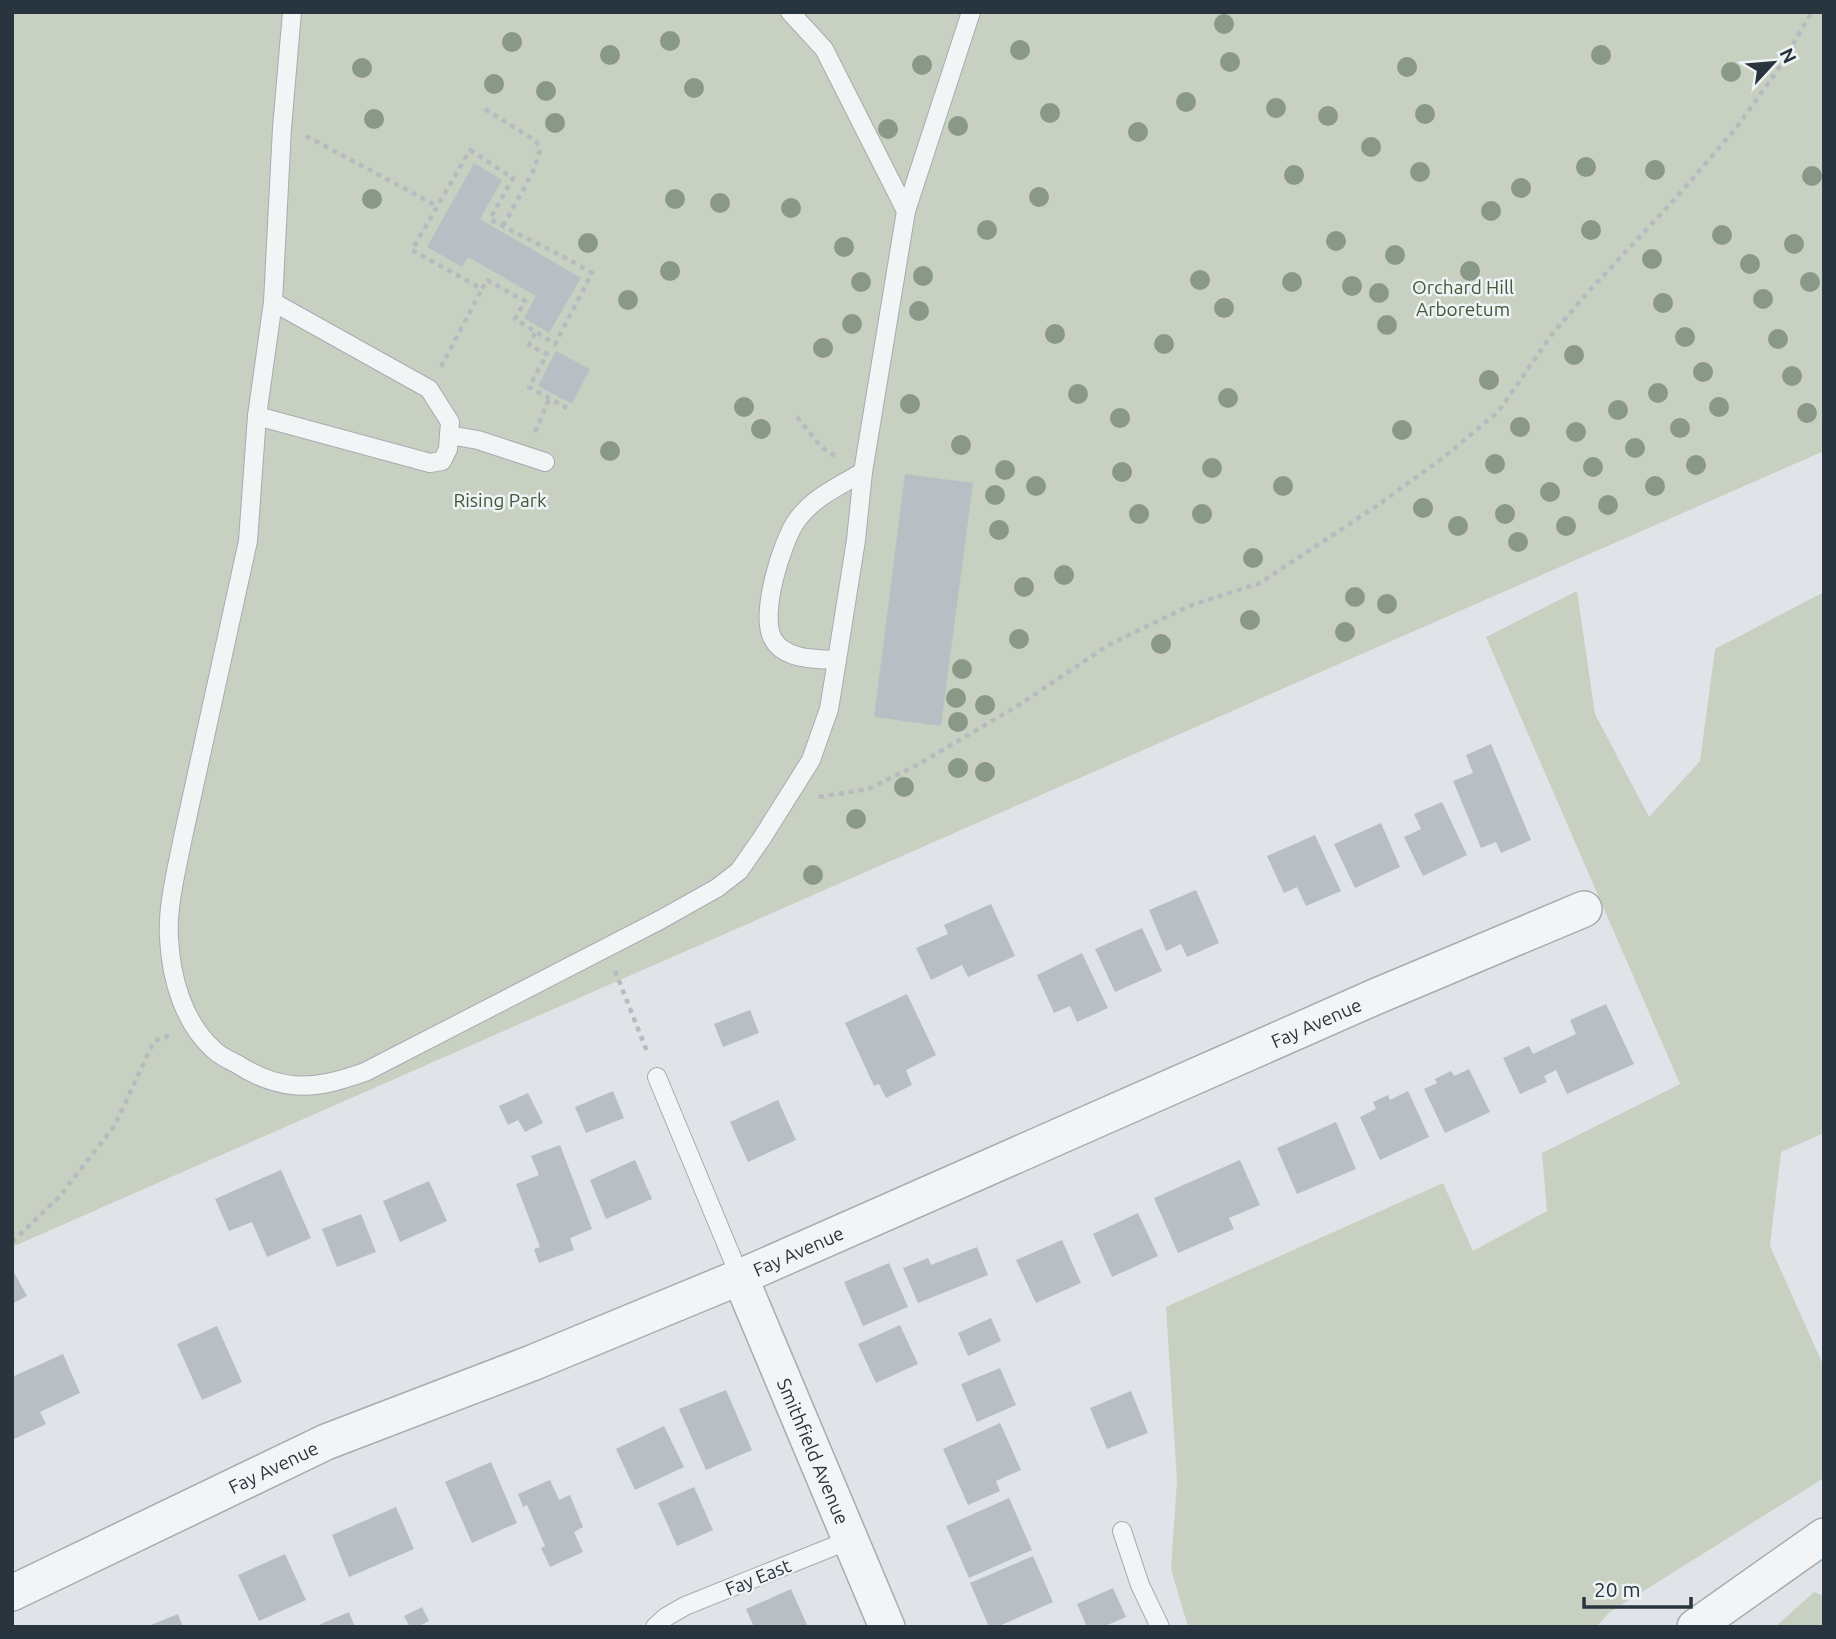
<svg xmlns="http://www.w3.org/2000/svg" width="1836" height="1639" viewBox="0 0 1836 1639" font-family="Ubuntu,sans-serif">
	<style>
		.green { fill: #c8d1c1 }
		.building { fill: #b7bfc4 }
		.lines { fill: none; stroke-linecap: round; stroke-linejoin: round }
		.service-casing { stroke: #a5acb2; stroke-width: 20 }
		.minor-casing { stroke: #a5acb2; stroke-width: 38 }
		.path { stroke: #b6bbbf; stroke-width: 4.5; stroke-dasharray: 5 5; stroke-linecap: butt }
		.service { stroke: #f2f4f6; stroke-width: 18 }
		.minor { stroke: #f2f4f6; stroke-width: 35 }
		.tree { fill: #8a9887 }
		.labels { text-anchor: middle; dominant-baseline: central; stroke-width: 5; stroke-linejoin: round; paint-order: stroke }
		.park-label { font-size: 19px; fill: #445937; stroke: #eff3f6 }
		.street-label { font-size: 19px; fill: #29353e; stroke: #eff3f6 }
	</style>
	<rect width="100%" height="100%" fill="#e0e4e8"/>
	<g class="green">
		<path d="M12 12H1824V451L12 1247Z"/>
		<path d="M1577 591 1595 714 1649 817 1700 761 1715 649 1824 592V1133L1781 1152 1770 1246 1824 1367V1478L1610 1612 1596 1627H1188L1171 1569 1177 1481 1166 1307 1443 1183 1473 1251 1547 1211 1542 1153 1680 1084 1486 637Z"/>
		<path d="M1814 1592 1824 1596V1627H1775Z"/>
	</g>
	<g class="building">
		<path d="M474 163 502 180 480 219 581 278 549 333 524 318 536 296 468 257 462 267 427 247Z"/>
		<path d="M556 351 590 369 572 404 538 386Z"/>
		<path d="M905 474 973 483 941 726 874 717Z"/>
		<path d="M1491 744 1531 840 1501 853 1496 842 1481 848 1453 781 1473 773 1466 755Z"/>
		<path d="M1442 802 1467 855 1423 876 1404 837 1421 829 1414 814Z"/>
		<path d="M1381 823 1400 867 1355 888 1334 844Z"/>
		<path d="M1315 835 1341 891 1306 906 1297 887 1284 893 1267 856Z"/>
		<path d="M1196 890 1219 943 1187 957 1181 944 1166 951 1149 910Z"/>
		<path d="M991 904 1015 956 968 977 962 965 931 980 916 948 948 934 944 925Z"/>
		<path d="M1142 928 1162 971 1115 992 1095 949Z"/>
		<path d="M1082 953 1108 1008 1077 1022 1070 1006 1054 1013 1037 975Z"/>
		<path d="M907 994 936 1055 906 1070 912 1085 886 1098 879 1084 874 1086 845 1023Z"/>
		<path d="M1606 1004 1634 1064 1567 1094 1556 1070 1544 1076 1547 1082 1520 1094 1503 1058 1529 1046 1533 1054 1576 1034 1570 1020Z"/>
		<path d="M750 1010 759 1033 723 1047 714 1024Z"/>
		<path d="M1469 1069 1490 1112 1445 1133 1424 1089 1437 1083 1435 1079 1451 1071 1454 1076Z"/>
		<path d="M613 1091 624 1118 586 1133 575 1107Z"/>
		<path d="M1408 1091 1429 1137 1380 1160 1360 1117 1376 1109 1373 1102 1388 1095 1390 1100Z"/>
		<path d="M528 1093 543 1123 525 1132 518 1120 508 1125 499 1106Z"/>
		<path d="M778 1100 796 1140 748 1162 730 1122Z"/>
		<path d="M1336 1122 1356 1169 1297 1194 1277 1148Z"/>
		<path d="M560 1145 592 1229 570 1238 574 1250 539 1263 534 1249 540 1247 516 1184 539 1175 531 1156Z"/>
		<path d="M635 1160 652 1199 606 1219 590 1180Z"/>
		<path d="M1240 1160 1260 1205 1229 1218 1234 1229 1178 1253 1154 1198Z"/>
		<path d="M281 1170 311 1238 267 1257 252 1222 229 1231 215 1199Z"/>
		<path d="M429 1181 447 1221 400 1242 383 1201Z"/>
		<path d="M1138 1213 1158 1256 1112 1277 1093 1234Z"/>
		<path d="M361 1214 376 1252 337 1267 322 1229Z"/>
		<path d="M1062 1240 1081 1283 1036 1303 1016 1260Z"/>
		<path d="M977 1247 988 1275 918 1303 903 1268 928 1258 931 1265Z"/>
		<path d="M889 1263 908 1307 863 1326 844 1282Z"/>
		<path d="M12 1269 27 1296 12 1304Z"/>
		<path d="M991 1318 1001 1341 968 1356 958 1333Z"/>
		<path d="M900 1325 918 1364 876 1383 858 1344Z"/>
		<path d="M217 1326 242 1382 202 1400 177 1344Z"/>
		<path d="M63 1354 80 1393 40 1412 46 1424 12 1440V1377Z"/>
		<path d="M1000 1368 1016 1405 977 1422 961 1384Z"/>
		<path d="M726 1390 752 1450 706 1470 679 1409Z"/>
		<path d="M1131 1391 1148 1433 1107 1449 1090 1408Z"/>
		<path d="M1000 1423 1021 1470 996 1481 1000 1491 968 1505 943 1449Z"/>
		<path d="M664 1426 684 1467 635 1490 616 1449Z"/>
		<path d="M491 1462 517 1523 472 1543 445 1482Z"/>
		<path d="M550 1480 559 1500 570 1495 583 1527 574 1532 583 1552 550 1567 541 1548 545 1546 527 1505 523 1507 518 1494Z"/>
		<path d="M694 1487 713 1530 677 1546 658 1503Z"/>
		<path d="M1009 1498 1032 1550 969 1578 946 1526Z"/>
		<path d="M396 1507 414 1549 349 1577 332 1535Z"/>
		<path d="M285 1554 306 1600 259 1621 238 1575Z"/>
		<path d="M1033 1556 1053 1602 997 1627H989L970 1583Z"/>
		<path d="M1113 1588 1126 1617 1103 1627H1087L1077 1604Z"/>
		<path d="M791 1589 808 1627H754L746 1609Z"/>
		<path d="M422 1607 429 1621 417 1627H410L404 1616Z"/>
		<path d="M349 1612 355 1627H314Z"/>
		<path d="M178 1614 183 1627H146Z"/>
	</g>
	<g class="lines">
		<g class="service-casing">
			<g id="service">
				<path d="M292 12 282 128 273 302 257 416 248 541 183 837C177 869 167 905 169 938 171 978 183 1022 214 1050 220 1056 229 1060 237 1064 254 1075 272 1083 292 1085 317 1088 342 1080 365 1072L660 920 717 888 739 871 762 838 811 760 829 709 837 660 856 540 863 472 906 211 971 12"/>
				<path d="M790 12 824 49 906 211"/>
				<path d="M257 416 430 463 442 461 448 449 450 422 429 389 273 302"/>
				<path d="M449 435 478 440 545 462"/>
				<path d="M837 660C817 659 784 660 773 639 759 615 782 541 797 520 814 497 839 486 863 472"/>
				<path d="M657 1077 740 1277"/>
				<path d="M1122 1531 1140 1585 1160 1627"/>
				<path d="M655 1627 666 1617 685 1606 852 1539"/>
			</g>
		</g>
		<g class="minor-casing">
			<g id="minor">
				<path id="s1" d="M740 1277 887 1627"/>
				<path id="s2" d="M12 1593 326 1442 532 1363 740 1277 1377 996 1584 909"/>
				<path d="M1695 1627 1824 1536"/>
			</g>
		</g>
		<g class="path">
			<path d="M485 109 536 141 540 149 535 168 503 226"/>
			<path d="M306 136 437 206"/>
			<path d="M470 150 513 178 490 219C524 238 559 253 592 273L555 344 515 319 525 301 487 280 482 289 412 250Z"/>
			<path d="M535 333 529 345 547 354 529 387 567 408"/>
			<path d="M441 367 482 289"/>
			<path d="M797 417 821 447 835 456"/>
			<path d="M535 432 549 399"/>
			<path d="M819 797 868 789 917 765 1019 705 1110 644 1189 606 1260 583 1378 505 1444 457 1498 412 1553 333 1588 292 1675 199 1736 128 1777 71 1812 12"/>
			<path d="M615 971 648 1054"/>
			<path d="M12 1242 59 1197 115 1125 154 1041 169 1036"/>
		</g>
		<use href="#service" class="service"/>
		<use href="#minor" class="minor"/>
	</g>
	<g class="tree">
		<circle cx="1224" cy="24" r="10"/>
		<circle cx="670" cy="41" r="10"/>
		<circle cx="512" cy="42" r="10"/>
		<circle cx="1020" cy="50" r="10"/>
		<circle cx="610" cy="55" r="10"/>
		<circle cx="1601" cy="55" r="10"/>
		<circle cx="1230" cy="62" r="10"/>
		<circle cx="922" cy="65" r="10"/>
		<circle cx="1407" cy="67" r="10"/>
		<circle cx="362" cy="68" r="10"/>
		<circle cx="1731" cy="72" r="10"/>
		<circle cx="494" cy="84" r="10"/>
		<circle cx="694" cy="88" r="10"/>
		<circle cx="546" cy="91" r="10"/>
		<circle cx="1186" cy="102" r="10"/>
		<circle cx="1276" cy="108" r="10"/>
		<circle cx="1050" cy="113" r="10"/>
		<circle cx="1425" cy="114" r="10"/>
		<circle cx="1328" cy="116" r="10"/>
		<circle cx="374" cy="119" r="10"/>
		<circle cx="555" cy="123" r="10"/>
		<circle cx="958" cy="126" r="10"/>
		<circle cx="888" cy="129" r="10"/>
		<circle cx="1138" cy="132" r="10"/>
		<circle cx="1371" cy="147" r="10"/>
		<circle cx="1586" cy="167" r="10"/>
		<circle cx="1655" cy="170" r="10"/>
		<circle cx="1420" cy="172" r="10"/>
		<circle cx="1294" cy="175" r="10"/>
		<circle cx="1812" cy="176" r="10"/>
		<circle cx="1521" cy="188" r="10"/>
		<circle cx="1039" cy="197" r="10"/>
		<circle cx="372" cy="199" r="10"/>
		<circle cx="675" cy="199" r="10"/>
		<circle cx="720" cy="203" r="10"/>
		<circle cx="791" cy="208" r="10"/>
		<circle cx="1491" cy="211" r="10"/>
		<circle cx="987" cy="230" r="10"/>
		<circle cx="1591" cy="230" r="10"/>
		<circle cx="1722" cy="235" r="10"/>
		<circle cx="1336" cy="241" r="10"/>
		<circle cx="588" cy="243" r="10"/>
		<circle cx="1794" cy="244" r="10"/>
		<circle cx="844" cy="247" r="10"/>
		<circle cx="1395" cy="255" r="10"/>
		<circle cx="1652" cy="259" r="10"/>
		<circle cx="1750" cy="264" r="10"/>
		<circle cx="670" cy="271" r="10"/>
		<circle cx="1470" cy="271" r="10"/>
		<circle cx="923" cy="276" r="10"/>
		<circle cx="1200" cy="280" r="10"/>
		<circle cx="861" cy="282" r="10"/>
		<circle cx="1292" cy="282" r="10"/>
		<circle cx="1810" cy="282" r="10"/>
		<circle cx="1352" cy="286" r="10"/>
		<circle cx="1379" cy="293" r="10"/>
		<circle cx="1763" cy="299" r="10"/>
		<circle cx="628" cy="300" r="10"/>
		<circle cx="1663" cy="303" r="10"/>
		<circle cx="1224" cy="308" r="10"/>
		<circle cx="919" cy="311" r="10"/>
		<circle cx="852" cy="324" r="10"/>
		<circle cx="1387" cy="325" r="10"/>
		<circle cx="1055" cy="334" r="10"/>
		<circle cx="1685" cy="337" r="10"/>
		<circle cx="1778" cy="339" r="10"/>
		<circle cx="1164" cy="344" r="10"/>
		<circle cx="823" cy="348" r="10"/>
		<circle cx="1574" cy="355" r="10"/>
		<circle cx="1703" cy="372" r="10"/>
		<circle cx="1792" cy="376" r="10"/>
		<circle cx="1489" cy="380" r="10"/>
		<circle cx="1658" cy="393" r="10"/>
		<circle cx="1078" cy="394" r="10"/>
		<circle cx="1228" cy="398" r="10"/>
		<circle cx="910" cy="404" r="10"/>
		<circle cx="744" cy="407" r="10"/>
		<circle cx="1719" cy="407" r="10"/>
		<circle cx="1618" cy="410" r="10"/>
		<circle cx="1807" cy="413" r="10"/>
		<circle cx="1120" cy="418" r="10"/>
		<circle cx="1520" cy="427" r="10"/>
		<circle cx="1680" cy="428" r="10"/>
		<circle cx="761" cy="429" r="10"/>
		<circle cx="1402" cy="430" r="10"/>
		<circle cx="1576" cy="432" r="10"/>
		<circle cx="961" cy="445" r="10"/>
		<circle cx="1635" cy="448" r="10"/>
		<circle cx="610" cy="451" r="10"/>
		<circle cx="1495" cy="464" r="10"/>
		<circle cx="1696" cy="465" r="10"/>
		<circle cx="1593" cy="467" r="10"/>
		<circle cx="1212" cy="468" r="10"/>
		<circle cx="1005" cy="470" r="10"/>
		<circle cx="1122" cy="472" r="10"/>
		<circle cx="1036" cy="486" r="10"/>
		<circle cx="1283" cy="486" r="10"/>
		<circle cx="1655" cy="486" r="10"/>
		<circle cx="1550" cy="492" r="10"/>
		<circle cx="995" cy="495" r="10"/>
		<circle cx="1608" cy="505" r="10"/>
		<circle cx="1423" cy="508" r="10"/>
		<circle cx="1139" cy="514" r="10"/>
		<circle cx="1202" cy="514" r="10"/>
		<circle cx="1505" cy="514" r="10"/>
		<circle cx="1458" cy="526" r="10"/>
		<circle cx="1566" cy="526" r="10"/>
		<circle cx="999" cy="530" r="10"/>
		<circle cx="1518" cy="542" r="10"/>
		<circle cx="1253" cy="558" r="10"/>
		<circle cx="1064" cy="575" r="10"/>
		<circle cx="1024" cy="587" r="10"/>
		<circle cx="1355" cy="597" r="10"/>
		<circle cx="1387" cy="604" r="10"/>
		<circle cx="1250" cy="620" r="10"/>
		<circle cx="1345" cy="632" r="10"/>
		<circle cx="1019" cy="639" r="10"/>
		<circle cx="1161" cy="644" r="10"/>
		<circle cx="962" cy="669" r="10"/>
		<circle cx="956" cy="698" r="10"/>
		<circle cx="985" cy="705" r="10"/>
		<circle cx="958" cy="722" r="10"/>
		<circle cx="958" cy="768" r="10"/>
		<circle cx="985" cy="772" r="10"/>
		<circle cx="904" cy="787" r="10"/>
		<circle cx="856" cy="819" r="10"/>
		<circle cx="813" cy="875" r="10"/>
	</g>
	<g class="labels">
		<g class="park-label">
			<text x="1463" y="287">Orchard Hill<tspan x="1463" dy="22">Arboretum</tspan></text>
			<text x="500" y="500">Rising Park</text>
		</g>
		<g class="street-label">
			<text stroke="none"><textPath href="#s2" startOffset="1424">Fay Avenue</textPath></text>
			<text stroke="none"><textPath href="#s2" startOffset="858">Fay Avenue</textPath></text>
			<text stroke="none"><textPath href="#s1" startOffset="189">Smithfield Avenue</textPath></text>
			<text stroke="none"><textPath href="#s2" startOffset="290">Fay Avenue</textPath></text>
			<text transform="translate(758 1577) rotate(-22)">Fay East</text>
		</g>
	</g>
	<rect width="1836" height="1639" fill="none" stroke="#29353e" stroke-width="28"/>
	<g transform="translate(1773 63) rotate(64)" stroke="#eff3f6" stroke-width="5" paint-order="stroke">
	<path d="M0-5L12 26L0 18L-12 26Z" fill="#29353e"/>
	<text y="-10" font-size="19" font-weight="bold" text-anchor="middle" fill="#29353e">N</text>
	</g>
	<path d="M1584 1597v10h107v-10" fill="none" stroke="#29353e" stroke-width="3.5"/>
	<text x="1594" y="1597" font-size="21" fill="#29353e" stroke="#eff3f6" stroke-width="5" paint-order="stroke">20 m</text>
</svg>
